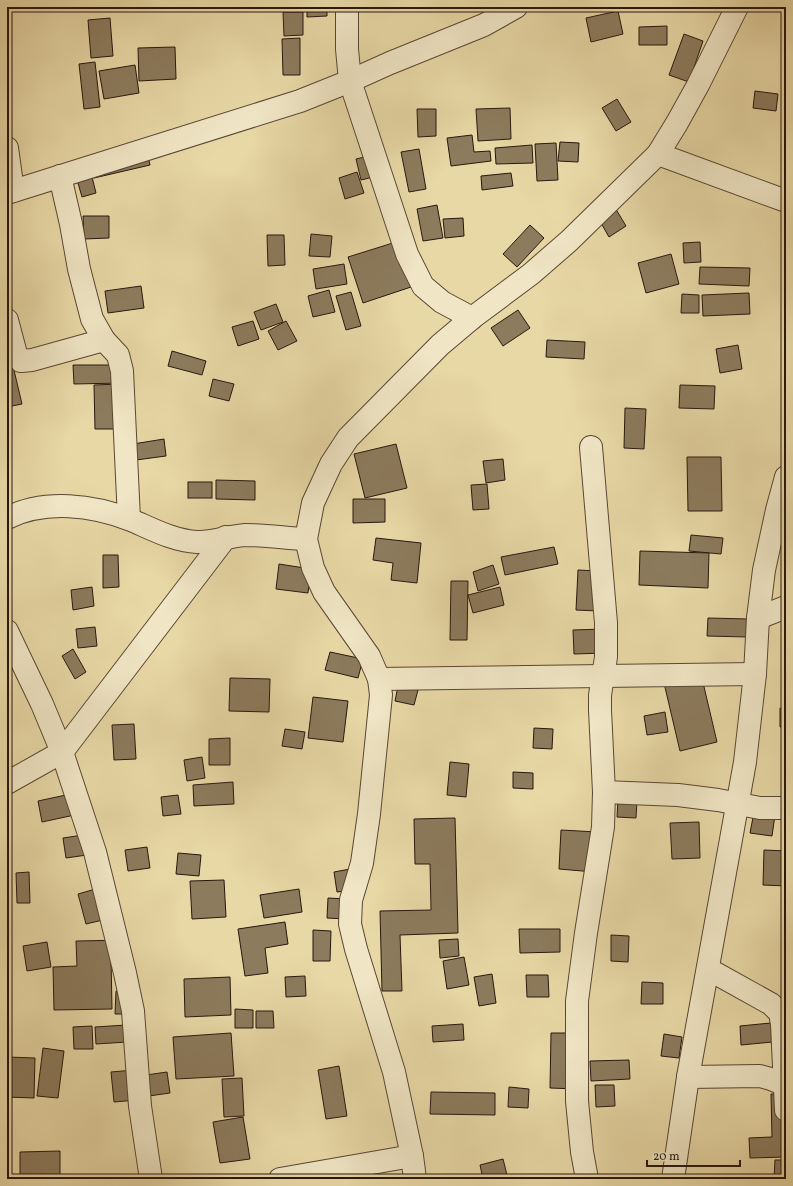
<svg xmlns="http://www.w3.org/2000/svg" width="793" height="1186" viewBox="0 0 793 1186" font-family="Vollkorn,serif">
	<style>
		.building { fill: #8c7b5d; stroke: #29170e }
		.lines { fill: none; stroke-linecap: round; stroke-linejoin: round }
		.minor-casing { stroke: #594734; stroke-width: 24 }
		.minor { stroke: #f0e6c5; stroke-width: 22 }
	</style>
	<rect width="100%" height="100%" fill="#e8d8a6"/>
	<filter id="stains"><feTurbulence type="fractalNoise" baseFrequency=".005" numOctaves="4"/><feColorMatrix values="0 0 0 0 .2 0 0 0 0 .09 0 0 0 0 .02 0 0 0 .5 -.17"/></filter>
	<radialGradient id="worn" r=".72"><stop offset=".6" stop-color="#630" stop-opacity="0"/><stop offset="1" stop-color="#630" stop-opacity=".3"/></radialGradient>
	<g class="building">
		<path d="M307 7H327V16L307 17Z"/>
		<path d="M618 11 623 34 591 42 586 18Z"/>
		<path d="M283 12H303V35L284 36Z"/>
		<path d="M110 18 113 56 91 58 88 20Z"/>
		<path d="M667 26V45H639V27Z"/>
		<path d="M684 34 703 41 689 82 669 75Z"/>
		<path d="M300 38V75H283L282 39Z"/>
		<path d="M175 47 176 79 139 81 138 48Z"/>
		<path d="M95 62 100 107 84 109 79 64Z"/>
		<path d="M135 65 139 93 104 99 99 71Z"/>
		<path d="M755 91 778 94 776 111 753 108Z"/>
		<path d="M617 99 631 122 616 131 602 108Z"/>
		<path d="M510 108 511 139 478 141 476 109Z"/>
		<path d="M417 109H436V136L418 137Z"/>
		<path d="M472 135 474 152 490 151 491 161 451 166 447 138Z"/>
		<path d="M560 142 579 143 578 162 558 161Z"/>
		<path d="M556 143 558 180 537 181 535 144Z"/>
		<path d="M532 145 533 163 496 164 495 148Z"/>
		<path d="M146 148 150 165 94 178 90 160Z"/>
		<path d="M419 149 426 189 409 192 401 152Z"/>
		<path d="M377 154 382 175 361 180 356 159Z"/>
		<path d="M89 165 96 193 82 197 74 169Z"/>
		<path d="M357 172 364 193 345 199 339 178Z"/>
		<path d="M511 173 513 186 482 190 481 176Z"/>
		<path d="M437 205 443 238 423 241 417 209Z"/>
		<path d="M614 206 626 226 609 237 597 216Z"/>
		<path d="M83 216H109V238L84 239Z"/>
		<path d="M463 218 464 236 445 238 443 219Z"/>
		<path d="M530 225 544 238 517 267 503 254Z"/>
		<path d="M311 234 332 236 330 257 309 256Z"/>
		<path d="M267 235H284L285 265 268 266Z"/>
		<path d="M396 242 411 287 363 303 348 257Z"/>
		<path d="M700 242 701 262 684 263 683 243Z"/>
		<path d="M671 254 679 284 646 293 638 263Z"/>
		<path d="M344 264 347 284 316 289 313 269Z"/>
		<path d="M700 267 750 268 749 286 699 284Z"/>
		<path d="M141 286 144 308 108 313 105 291Z"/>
		<path d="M329 290 335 312 313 317 308 296Z"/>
		<path d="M351 292 361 326 346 330 336 296Z"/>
		<path d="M749 293 750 314 703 316 702 295Z"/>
		<path d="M682 294 699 295V313H681Z"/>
		<path d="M276 304 283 322 261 330 254 312Z"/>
		<path d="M518 310 530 328 503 346 491 328Z"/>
		<path d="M253 321 259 339 238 346 232 327Z"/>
		<path d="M286 321 297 341 278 350 268 331Z"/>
		<path d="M547 340 585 342 584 359 546 357Z"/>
		<path d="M738 345 742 369 720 373 716 349Z"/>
		<path d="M172 351 206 361 202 375 168 366Z"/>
		<path d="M73 365H122V383L74 384Z"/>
		<path d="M13 366 22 404 7 407V367Z"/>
		<path d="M213 379 234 384 229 401 209 396Z"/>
		<path d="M121 384V429H95L94 385Z"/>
		<path d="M680 385 715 386 714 409 679 408Z"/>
		<path d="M625 408 646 409 644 449 624 448Z"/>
		<path d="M164 439 166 456 136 460 133 444Z"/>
		<path d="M396 444 407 488 365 498 354 454Z"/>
		<path d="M687 457H721L722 511H688Z"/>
		<path d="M503 459 505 480 486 483 483 461Z"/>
		<path d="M216 480 255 481V500L216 499Z"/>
		<rect x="188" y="482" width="24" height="16"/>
		<path d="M487 484 489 509 473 510 471 485Z"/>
		<path d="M353 499H385V522L353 523Z"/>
		<path d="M691 535 723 538 721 554 689 551Z"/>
		<path d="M376 538 421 543 417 583 391 580 393 563 373 560Z"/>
		<path d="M554 547 558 564 505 575 501 557Z"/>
		<path d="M640 551 709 553 708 588 639 585Z"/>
		<path d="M103 555H118L119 587 103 588Z"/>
		<path d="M279 564 311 569 308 593 276 589Z"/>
		<path d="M493 565 499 584 478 591 473 572Z"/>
		<path d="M578 570 599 571 598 611 576 610Z"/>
		<path d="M451 581H468L467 640H450Z"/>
		<path d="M92 587 94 606 73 610 71 590Z"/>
		<path d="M500 587 504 605 473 613 468 595Z"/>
		<path d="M708 618 748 619V637L707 636Z"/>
		<path d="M95 627 97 646 78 648 76 629Z"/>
		<path d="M604 629 605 653 574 654 573 630Z"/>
		<path d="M73 649 86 672 75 679 62 656Z"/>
		<path d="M330 652 363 659 358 678 325 670Z"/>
		<path d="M701 674 717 742 680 751 664 683Z"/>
		<path d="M230 678 270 679 269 712 229 711Z"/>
		<path d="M398 686 418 690 414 705 395 701Z"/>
		<path d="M313 697 348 701 343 742 308 738Z"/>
		<path d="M780 708 786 709V727H780Z"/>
		<path d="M665 712 668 732 647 735 644 716Z"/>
		<path d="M134 724 136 759 114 760 112 725Z"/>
		<path d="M534 728 553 729 552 749 533 748Z"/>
		<path d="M285 729 305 732 302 749 282 746Z"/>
		<path d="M230 738V765H209V739Z"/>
		<path d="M202 757 205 778 187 781 184 760Z"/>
		<path d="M450 762 469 764 466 797 447 795Z"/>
		<path d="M513 772 533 773V789L513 788Z"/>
		<path d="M233 782 234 804 194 806 193 785Z"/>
		<path d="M619 782 638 783 636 818 617 817Z"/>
		<path d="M80 792 84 813 42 822 38 801Z"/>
		<path d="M178 795 181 814 163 816 161 797Z"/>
		<path d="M754 812 775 815 772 836 750 833Z"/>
		<path d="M455 818 458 933 400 935 402 991H382L380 911 431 910 430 864H415L414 819Z"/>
		<path d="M699 822 700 858 672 859 670 823Z"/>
		<path d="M561 830 597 832 594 872 559 869Z"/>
		<path d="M83 835 87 855 66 858 63 838Z"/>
		<path d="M147 847 150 868 128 871 125 850Z"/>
		<path d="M764 850 786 851V886L763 885Z"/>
		<path d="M178 853 201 855 199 876 176 874Z"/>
		<path d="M350 869 353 890 337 892 334 872Z"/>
		<path d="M29 872 30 903H17L16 873Z"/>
		<path d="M224 880 226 917 192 919 190 881Z"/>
		<path d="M99 888 107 919 86 924 78 894Z"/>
		<path d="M299 889 302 912 264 918 260 895Z"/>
		<path d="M328 898 348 899 346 919 327 918Z"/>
		<path d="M7 912 9 954H7Z"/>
		<path d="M285 922 288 944 265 948 268 973 245 976 238 929Z"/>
		<path d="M519 929H560V952L520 953Z"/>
		<path d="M313 930 331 931 330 961H313Z"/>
		<path d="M611 935 629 936 628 962 611 961Z"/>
		<path d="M458 939 459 956 440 958 439 940Z"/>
		<path d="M127 940 111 958 112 1009 54 1010 53 967 77 966 76 941Z"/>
		<path d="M47 942 51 967 27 971 23 946Z"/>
		<path d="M464 957 469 985 447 989 443 961Z"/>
		<path d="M492 974 496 1003 479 1006 474 977Z"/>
		<path d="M526 975H548L549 997H527Z"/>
		<path d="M305 976 306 996 286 997 285 977Z"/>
		<path d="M230 977 231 1015 185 1017 184 979Z"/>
		<path d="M642 982 663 983V1004H641Z"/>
		<path d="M116 991 133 992 132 1014H115Z"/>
		<path d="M235 1009 253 1010V1028H235Z"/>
		<path d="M256 1011H273L274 1028H256Z"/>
		<path d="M781 1022 783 1041 741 1045 740 1026Z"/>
		<path d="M463 1024 464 1040 433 1042 432 1026Z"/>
		<path d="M126 1025 127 1042 96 1044 95 1027Z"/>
		<path d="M92 1026 93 1049H74L73 1027Z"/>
		<path d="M231 1033 234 1076 176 1079 173 1037Z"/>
		<path d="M551 1033H578L577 1089 550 1088Z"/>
		<path d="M664 1034 682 1037 679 1058 661 1056Z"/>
		<path d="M43 1048 64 1051 58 1098 37 1096Z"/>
		<path d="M7 1057 35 1058 34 1098 7 1097Z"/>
		<path d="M629 1060 630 1079 591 1081 590 1061Z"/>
		<path d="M339 1066 347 1116 326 1119 318 1070Z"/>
		<path d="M134 1070 137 1100 114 1102 111 1072Z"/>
		<path d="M167 1072 170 1093 149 1096 146 1075Z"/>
		<path d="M242 1078 244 1116 224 1117 222 1079Z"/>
		<path d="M595 1085H614L615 1106 596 1107Z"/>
		<path d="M509 1087 529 1089 528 1108 508 1107Z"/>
		<path d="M431 1092 495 1093V1115L430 1114Z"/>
		<path d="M771 1094H786V1157L750 1158 749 1138 772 1137Z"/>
		<path d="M243 1117 250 1159 220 1163 213 1122Z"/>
		<path d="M7 1149H11L10 1170H7Z"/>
		<path d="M60 1151V1179H20V1152Z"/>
		<path d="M503 1159 508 1179H483L480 1165Z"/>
		<path d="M775 1160H786V1179H774Z"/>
	</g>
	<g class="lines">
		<g class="minor-casing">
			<g id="minor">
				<path d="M347 7V49L350 81 407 254 423 286 442 302 472 318"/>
				<path d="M7 148 13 191"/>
				<path d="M658 154 786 201"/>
				<path d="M60 176 71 224 79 269 92 319 104 340 118 355 122 371 129 519"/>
				<path d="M7 193 300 101 350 81 390 63 484 25 516 7"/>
				<path d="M7 320 16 354 21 361 32 360 104 340"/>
				<path d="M7 518C45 499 93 505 131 520 152 529 174 541 197 542 210 543 230 536 245 535 265 535 286 538 306 539"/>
				<path d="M758 618 786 607"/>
				<path d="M7 631 42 704 62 752 95 852 125 973 133 1011 140 1106 151 1179"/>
				<path d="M379 679 755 674"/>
				<path d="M7 783 62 752 226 537"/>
				<path d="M604 792 678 795 718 800 760 808H786"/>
				<path d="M708 969 771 1004 780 1013 782 1024 786 1110"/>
				<path d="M688 1077 760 1076 771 1079 786 1085"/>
				<path d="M280 1179 412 1156"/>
				<path d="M415 1179 412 1156 394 1072 356 949 350 924 351 900 362 863 369 814 381 695 379 679 369 656 324 592 313 568 306 539 313 503 331 464 348 438 440 345 472 318 531 274 569 241 658 154 677 123 698 85 737 7"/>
				<path d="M587 1179 582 1152 577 1101V1001L586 933 603 827 604 792 600 710V695L606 657V623L591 447"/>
				<path d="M673 1179 688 1077 745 762 755 674 758 618 764 570 777 510 786 477"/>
			</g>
		</g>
		<use href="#minor" class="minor"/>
	</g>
	<rect width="793" height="1186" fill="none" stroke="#e8d8a6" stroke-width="24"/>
	<rect x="8" y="8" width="777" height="1170" fill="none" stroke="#29170e" stroke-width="2"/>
	<rect x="12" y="12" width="769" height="1162" fill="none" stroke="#29170e"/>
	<path d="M647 1160v6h93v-6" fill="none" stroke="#29170e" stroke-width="2"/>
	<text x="653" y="1160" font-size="12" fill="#29170e" stroke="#f0e6c5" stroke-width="3" paint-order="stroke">20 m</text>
	<rect width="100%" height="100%" filter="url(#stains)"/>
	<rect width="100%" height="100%" fill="url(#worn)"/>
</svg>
